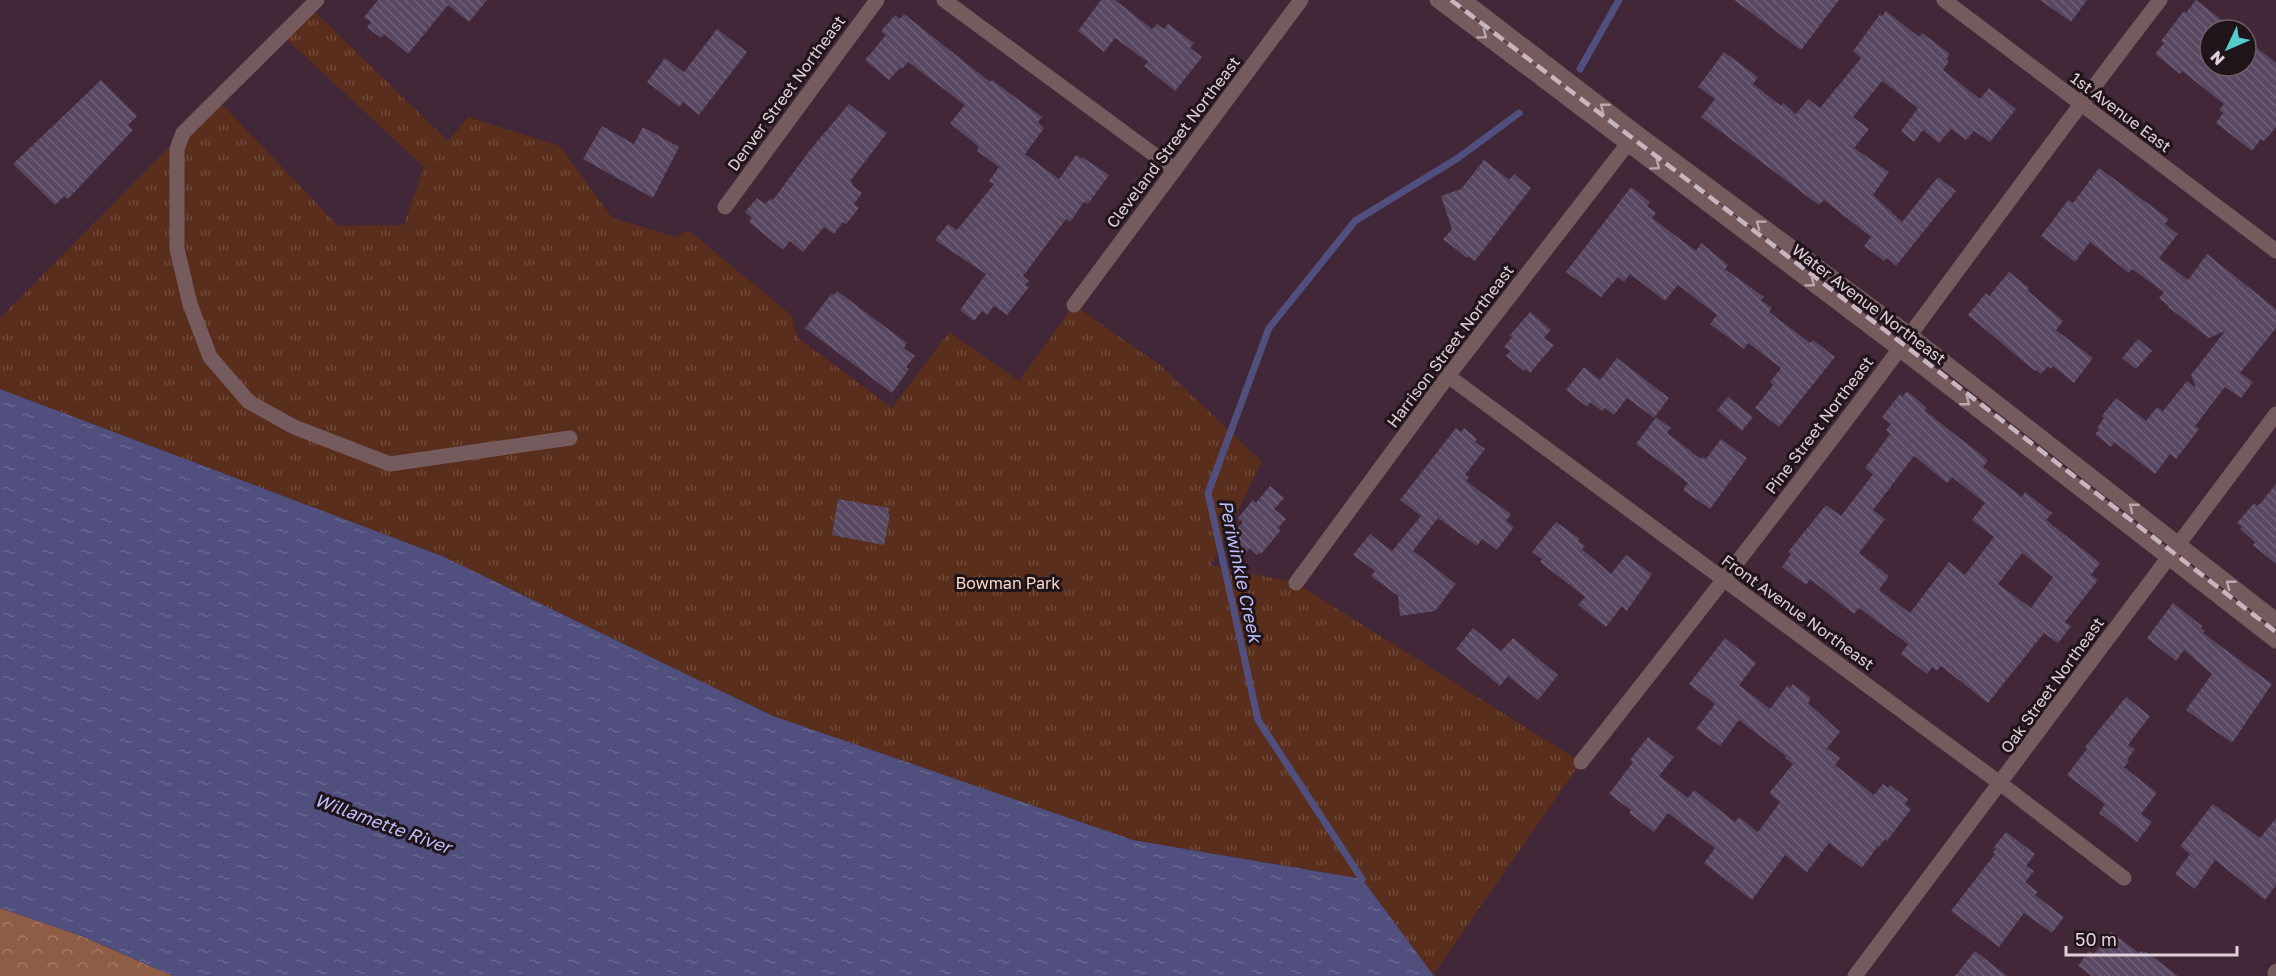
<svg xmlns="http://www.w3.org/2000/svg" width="2276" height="976" viewBox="0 0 2276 976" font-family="'Golos Text',sans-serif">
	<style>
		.grass { fill: url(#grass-tufts) }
		.forest { fill: url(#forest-crowns) }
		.water { fill: url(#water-ripples) }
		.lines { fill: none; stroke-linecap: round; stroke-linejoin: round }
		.stream { stroke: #504f7d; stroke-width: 7 }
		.building { fill: url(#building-back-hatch); fill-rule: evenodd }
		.minor { stroke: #755b5d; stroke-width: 15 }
		.rail { stroke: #c8b5bf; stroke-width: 4.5; stroke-dasharray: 12 6; stroke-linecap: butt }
		.oneway { stroke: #bba7ae }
		.labels { text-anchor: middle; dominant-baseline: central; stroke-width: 6; stroke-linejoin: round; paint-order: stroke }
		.street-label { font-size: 16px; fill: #e1d0d9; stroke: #20141b }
		.park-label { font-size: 16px; fill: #f9d7c9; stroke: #20141b }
		.water-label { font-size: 18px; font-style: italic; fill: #bebefb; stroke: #20141b }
	</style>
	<defs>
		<pattern id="grass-tufts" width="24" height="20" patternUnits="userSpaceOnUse" patternTransform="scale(1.5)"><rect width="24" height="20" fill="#592e1c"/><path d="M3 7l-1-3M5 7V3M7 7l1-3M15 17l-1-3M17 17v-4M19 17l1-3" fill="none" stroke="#714b3c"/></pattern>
		<pattern id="forest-crowns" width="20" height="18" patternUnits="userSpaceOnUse" patternTransform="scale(1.5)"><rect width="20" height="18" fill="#8f5c46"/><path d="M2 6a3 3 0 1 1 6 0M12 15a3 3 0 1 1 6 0" fill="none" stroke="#a47a69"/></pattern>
		<pattern id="water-ripples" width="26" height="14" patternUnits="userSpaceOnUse" patternTransform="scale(1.5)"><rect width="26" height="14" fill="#504f7d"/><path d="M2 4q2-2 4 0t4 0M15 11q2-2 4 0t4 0" fill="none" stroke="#69678f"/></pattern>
		<pattern id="building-back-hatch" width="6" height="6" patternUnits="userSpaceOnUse" patternTransform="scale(1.5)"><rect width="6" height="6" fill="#584761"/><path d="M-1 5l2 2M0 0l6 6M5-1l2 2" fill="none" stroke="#706077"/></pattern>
	</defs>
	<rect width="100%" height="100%" fill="#412737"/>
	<path class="grass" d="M310 7 448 141 468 117 560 146 612 218 676 237 688 230 791 315 798 338 892 408 949 332 1019 381 1074 305 1160 365 1262 462 1211 565 1296 583 1581 762 1433 975 1362 879 1133 840 773 716 442 556 0 389V318L217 99 338 226 404 225 424 167 282 35Z"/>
	<path class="forest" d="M0 908 82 936 173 976H0Z"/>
	<path class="water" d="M0 389 442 556 773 716 1133 840 1362 879 1434 976H173L82 936 0 908Z"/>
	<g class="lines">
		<g class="stream">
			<path d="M1580 69 1619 0"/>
			<path d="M1359 885 1362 879 1258 720 1208 493 1269 328 1355 221 1458 158 1519 113"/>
		</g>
	</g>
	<g class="building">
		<path d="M378 0H487L469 22 448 5 408 54 384 34 381 38 367 27 371 22 364 17Z"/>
		<path d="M1101 0H1115L1152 29 1157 24 1164 29 1168 24 1194 43 1190 48 1202 57 1175 91 1144 66 1148 62 1115 38 1104 52 1078 31Z"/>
		<path d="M1734 0H1839L1801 50Z"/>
		<path d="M2040 0H2087L2071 22Z"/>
		<path d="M2196 0 2223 21 2216 30H2210V66H2246V39L2276 63V127L2264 141 2261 139 2252 151 2216 123 2223 113 2219 110 2224 104 2182 71 2180 74 2155 54 2164 43 2161 41 2184 11 2186 13Z"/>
		<path d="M1886 11 1919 37 1922 33 1950 54 1946 59 1949 61 1943 70 1980 99 1989 88 2016 109 1990 142 1974 131 1966 140 1951 129 1939 143 1923 130 1914 142 1901 131 1918 108 1882 81 1853 117 1869 129 1854 148 1889 172 1873 195 1902 222 1938 177 1956 191 1896 266 1887 258 1884 261 1864 246 1871 237 1824 200 1819 205 1701 117 1715 99 1698 87 1724 52 1758 77 1753 84 1781 106 1783 103 1796 114 1808 99 1820 108 1861 58 1853 51 1880 14 1882 16Z"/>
		<path d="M904 14 990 82 992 80 1042 117 1038 122 1044 128 1025 154 1059 179 1076 155 1081 158 1082 157 1109 175 1088 204 1084 202 1070 222 1066 219 1023 276 1029 281 1025 285 1029 287 1007 315 994 306 987 315 982 311 974 321 960 310 986 274 935 240 948 224 957 230 994 184 989 181 999 167 977 151 979 147 950 123 965 105 908 62 902 69 900 68 889 80 865 60 886 35 881 31 895 15 900 19Z"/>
		<path d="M717 29 747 52 699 115 683 102 679 107 647 82 665 58 684 72Z"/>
		<path d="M101 80 137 116 128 125 133 130 68 199 64 196 55 205 13 164Z"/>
		<path d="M849 104 887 133 850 181 853 183 852 185 862 193 854 204 859 208 846 224 843 222 834 234 824 227 803 252 790 241 783 250 749 222 752 218 745 212 757 198 765 204 770 199 773 200 810 150Z"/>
		<path d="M602 126 634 144 643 127 679 147 653 198 583 159Z"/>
		<path d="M1484 160 1509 180 1514 174 1531 188 1475 261 1468 256 1467 258 1443 239 1452 229 1441 196 1461 189Z"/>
		<path d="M2099 168 2169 219 2165 224 2178 234 2159 258 2188 280 2207 254 2276 309V328L2240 373 2253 382 2241 398 2225 387 2195 426 2199 429 2176 459 2170 454 2155 474 2114 442 2111 447 2095 434 2099 430 2097 428 2104 418 2102 416 2116 398 2146 421 2157 407 2163 411 2187 381 2196 388 2191 375 2225 331 2209 338 2168 307 2169 306 2159 298 2164 292 2132 269 2129 273 2090 242 2075 262 2041 236 2068 200 2073 203Z"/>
		<path d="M1631 187 1650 202 1647 206 1656 213 1652 218 1696 251 1701 243 1728 265 1725 269 1764 297 1761 300 1772 308 1769 312 1810 343 1813 340 1835 357 1779 427 1755 408 1773 385 1770 382 1781 368 1748 343 1744 349 1710 324 1717 315 1678 285 1665 301 1630 274 1624 282 1618 277 1601 297 1566 272Z"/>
		<path d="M2009 272 2029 288 2027 290 2063 321 2056 330 2093 358 2074 383 2053 366 2051 369 2048 366 2041 374 2036 370 2035 371 1968 315 1986 293 1989 296Z"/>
		<path d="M837 291 907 343 904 348 915 356 906 367 909 369 892 393 805 328 832 293 834 295Z"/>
		<path d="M1530 312 1551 330 1544 338 1554 345 1530 373 1526 369 1524 371 1506 356 1510 351 1504 347 1512 337 1510 335Z"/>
		<path d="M2138 339 2152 351 2136 369 2122 358Z"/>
		<path d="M1617 358 1669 398 1654 418 1627 398 1614 415 1605 408 1602 411 1590 402 1587 407 1566 390 1584 367 1600 380Z"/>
		<path d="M1907 391 1927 408 1925 411 1988 460 1983 467 2022 497 2025 492 2052 513 2046 520 2100 563 2091 575 2098 580 2065 622 2071 626 2058 643 2044 633 1988 703 1941 666 1937 671 1932 667 1927 674 1901 654 1908 644 1859 608 1854 614 1810 579 1806 585 1782 567 1791 554 1788 552 1826 505 1841 516 1873 474 1865 468 1890 434 1886 430 1891 424 1882 417 1900 394 1902 397ZM1914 456 1947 483 1952 477 1985 503 1972 520 1994 537 1965 575 1949 562 1910 613 1879 590 1889 576 1859 553 1885 519 1873 510ZM2022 553 2053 577 2031 608 1998 584Z"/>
		<path d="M1728 397 1753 417 1742 431 1717 410Z"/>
		<path d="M1656 417 1671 428 1667 433 1701 459 1703 457 1706 459 1721 439 1747 458 1710 509 1683 490 1688 483 1636 444Z"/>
		<path d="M1456 428 1461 432 1464 428 1477 439 1475 442 1485 449 1465 475 1469 477 1466 481 1511 514 1506 521 1514 527 1497 550 1482 539 1477 546 1438 518 1413 551 1456 584 1435 611 1400 616 1398 596 1371 576 1375 571 1353 555 1370 534 1392 551 1421 516 1400 500Z"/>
		<path d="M2276 484V564L2253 545 2255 542 2240 529 2242 527 2237 523 2254 503 2257 506 2260 504Z"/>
		<path d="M1270 486 1284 498 1274 509 1286 519 1278 528 1281 530 1261 554 1259 553 1257 555 1250 548 1245 554 1231 542 1236 536 1233 534 1243 522 1238 518 1253 500 1256 503Z"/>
		<path d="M838 499 889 508 888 514H890L884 545 832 535Z"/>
		<path d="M1556 522 1580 539 1578 541 1585 546 1582 549 1611 574 1626 555 1652 574 1627 611 1622 606 1606 627 1578 605 1585 597 1540 562 1542 559 1532 552Z"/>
		<path d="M2173 603 2202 626 2201 628 2205 631 2203 633 2272 684 2232 743 2186 710 2212 674 2184 650 2176 661 2147 638Z"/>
		<path d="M1473 628 1501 651 1513 638 1558 675 1538 700 1508 676 1500 686 1456 649Z"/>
		<path d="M1725 638 1756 663 1739 685 1770 709 1787 686 1790 688 1793 684 1811 698 1808 703 1840 732 1827 748 1840 758 1835 765 1874 795 1883 784 1888 788 1890 785 1908 799 1905 804 1911 809 1887 841 1885 839 1879 847 1878 846 1862 868 1829 843 1807 872 1785 855 1752 900 1704 863 1715 848 1668 813 1654 832 1629 813 1631 810 1609 794 1633 762 1630 760 1648 737 1674 757 1659 776 1688 798 1694 790 1735 822 1739 817 1758 832 1780 802 1769 793 1793 764 1785 758 1786 756 1739 720 1720 746 1696 729 1715 704 1689 684Z"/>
		<path d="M2126 697 2150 716 2128 745 2135 749 2127 760 2129 762 2124 767 2157 793 2141 814 2152 822 2137 842 2099 813 2105 804 2067 775 2087 749 2085 747Z"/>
		<path d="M2213 804 2260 838 2276 818V885L2265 900 2215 860 2195 889 2175 874 2190 854 2180 846Z"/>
		<path d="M2006 832 2035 854 2026 866 2034 871 2025 882 2038 892 2035 895 2064 917 2052 933 2024 913 1999 947 1951 911 1995 854 1993 852 1996 849 1994 847Z"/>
		<path d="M2111 932 2139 953 2141 951 2144 953 2145 951 2178 976H2092L2078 966 2089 951 2094 954Z"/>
		<path d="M1975 951 2007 976H1955Z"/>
	</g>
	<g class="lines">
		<g class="minor">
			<path d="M317 0 183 133 177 149V249L190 304 210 357 249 402 294 427 390 464 570 438"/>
			<path d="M944 0 1175 170"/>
			<path d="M1437 0 1899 349 2276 641"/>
			<path d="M1464 0 1636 132 1909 334 2276 620"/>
			<path d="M1944 0 2276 251"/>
			<path d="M725 207 877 0"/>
			<path d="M1074 305 1301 0"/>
			<path d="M1448 376 2001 784 2124 878"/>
			<path d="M1296 583 1448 376 1633 137"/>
			<path d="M1581 762C1689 625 1797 487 1901 347 1987 231 2072 114 2160 0"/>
			<path d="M2275 973 2276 971"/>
			<path d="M1855 976 2276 414"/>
		</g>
		<path class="rail" d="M1451 0 1903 344 2276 632"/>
	</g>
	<defs><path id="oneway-chevron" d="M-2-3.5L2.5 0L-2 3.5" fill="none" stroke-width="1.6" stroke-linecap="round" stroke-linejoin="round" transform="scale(1.5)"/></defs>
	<g class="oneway">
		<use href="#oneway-chevron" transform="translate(1483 35) rotate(37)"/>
		<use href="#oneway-chevron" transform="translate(1604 107) rotate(-142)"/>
		<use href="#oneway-chevron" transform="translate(1656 166) rotate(37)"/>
		<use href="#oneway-chevron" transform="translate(1760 224) rotate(-143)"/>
		<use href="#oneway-chevron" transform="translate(1811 283) rotate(37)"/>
		<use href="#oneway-chevron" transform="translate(1966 402) rotate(38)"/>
		<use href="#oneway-chevron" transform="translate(2133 507) rotate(-142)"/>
		<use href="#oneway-chevron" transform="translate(2230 584) rotate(-142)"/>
	</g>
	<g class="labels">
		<g class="street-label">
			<text transform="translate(786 93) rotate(-54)">Denver Street Northeast</text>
			<text transform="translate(2121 112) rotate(37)">1st Avenue East</text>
			<text transform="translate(1173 142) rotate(-53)">Cleveland Street Northeast</text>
			<text transform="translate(1869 304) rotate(37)">Water Avenue Northeast</text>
			<text transform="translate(1450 346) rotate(-53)">Harrison Street Northeast</text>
			<text transform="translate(1819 425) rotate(-53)">Pine Street Northeast</text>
			<text transform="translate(1798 612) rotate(36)">Front Avenue Northeast</text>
			<text transform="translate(2052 685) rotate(-54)">Oak Street Northeast</text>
		</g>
		<g class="park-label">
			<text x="1008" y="583">Bowman Park</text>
		</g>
		<g class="water-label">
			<text transform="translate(1241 571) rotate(78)">Periwinkle Creek</text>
			<text transform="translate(383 823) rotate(20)">Willamette River</text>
		</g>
	</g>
	<g transform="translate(2228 48) rotate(226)"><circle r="28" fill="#20141b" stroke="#6d5f67" stroke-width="1.5"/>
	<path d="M0-4.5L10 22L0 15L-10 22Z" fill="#53cdcb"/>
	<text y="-9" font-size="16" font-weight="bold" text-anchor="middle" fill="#e1d0d9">N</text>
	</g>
	<path d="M2066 946v9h171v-9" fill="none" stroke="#e1d0d9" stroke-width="3"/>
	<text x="2075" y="946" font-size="18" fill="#e1d0d9" stroke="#20141b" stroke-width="4.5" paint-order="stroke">50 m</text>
</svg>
